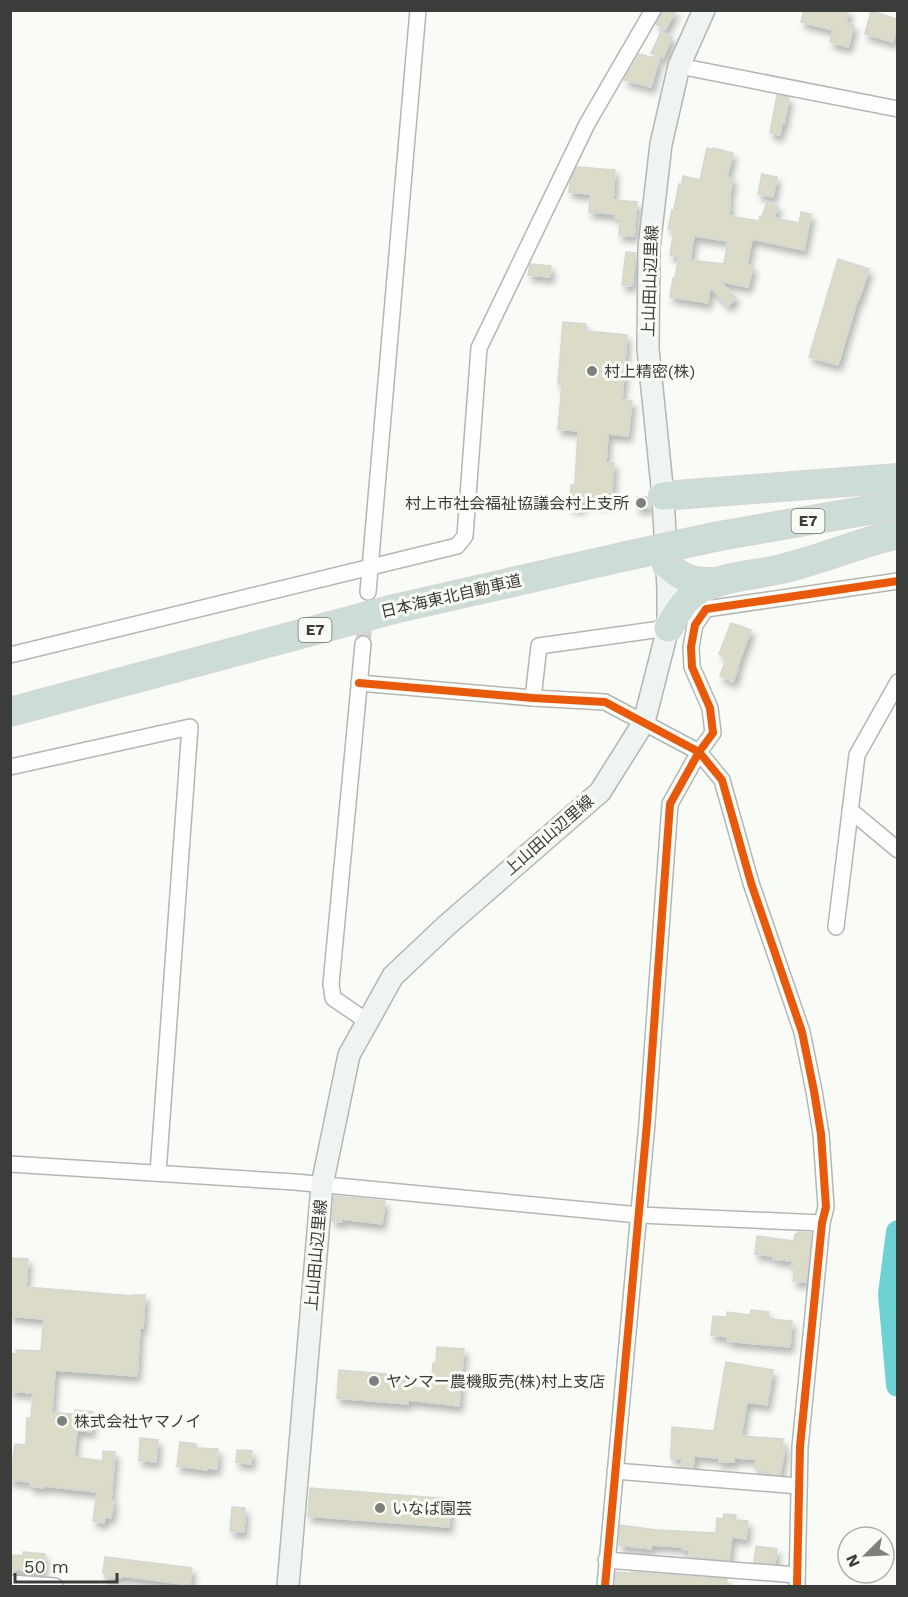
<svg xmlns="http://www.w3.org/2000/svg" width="908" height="1597" viewBox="0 0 908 1597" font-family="'Work Sans','Noto Sans JP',sans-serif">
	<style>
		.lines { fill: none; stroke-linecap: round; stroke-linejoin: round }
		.river { stroke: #6ed2d4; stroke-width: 24 }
		.building { fill: #dcdbc7; stroke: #d5d7d3; stroke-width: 1.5; fill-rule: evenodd; filter: url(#shadow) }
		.street-tunnel { stroke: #d2d5d0; stroke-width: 15; stroke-dasharray: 15 8; stroke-linecap: butt }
		.street-casing { stroke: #b3b6b2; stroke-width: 18 }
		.secondary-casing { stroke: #b3b6b2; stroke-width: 24 }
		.highway-casing { stroke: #d5d7d4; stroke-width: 30 }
		.street { stroke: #fefefe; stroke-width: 15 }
		.secondary { stroke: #eff4f2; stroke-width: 21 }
		.highway { stroke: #ccdcd6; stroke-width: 27 }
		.highway-bridge-casing { stroke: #d5d7d4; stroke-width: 30; stroke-linecap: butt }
		.highway-bridge { stroke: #ccdcd6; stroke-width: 27 }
		.cycleway-casing { stroke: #f8fcf5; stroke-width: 11 }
		.cycleway { stroke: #e8590c; stroke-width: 8 }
		.poi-dot { fill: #7d807c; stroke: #f8fcf5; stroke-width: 2 }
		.labels { text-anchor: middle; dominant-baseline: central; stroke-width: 6; stroke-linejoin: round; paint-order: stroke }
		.shield { fill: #f8fcf5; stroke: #747672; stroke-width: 1.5 }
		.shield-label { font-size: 15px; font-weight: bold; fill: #3b3d3a }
		.street-label { font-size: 16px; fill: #3b3d3a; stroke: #f8fcf5 }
		.poi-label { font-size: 16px; fill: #3b3d3a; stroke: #f8fcf5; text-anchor: start }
	</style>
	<defs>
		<filter id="shadow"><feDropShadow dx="3.5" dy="6" stdDeviation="3" flood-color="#0004"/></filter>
	</defs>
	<rect width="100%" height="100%" fill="#f8fbf6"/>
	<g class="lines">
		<path class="river" d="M898 1232 890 1294 898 1385"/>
	</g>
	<g class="building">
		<path d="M663 10H676L665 30 656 24Z"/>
		<path d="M804 10H849L846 23 854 25 848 47 830 42 833 30 801 22Z"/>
		<path d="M871 11 897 19V27L893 42 865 34Z"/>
		<path d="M661 32 672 37 663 58 651 53Z"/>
		<path d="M639 54 659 59 651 87 624 80Z"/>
		<path d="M777 95 789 97 784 124 782 123 780 135 770 133Z"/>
		<path d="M707 148 713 150V148L733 153 727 177 733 178 729 199H730L729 216 759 221 760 216 762 217 767 202 778 206 774 218 799 223 801 212 811 214 804 250 752 239 747 265 753 266 748 287 720 281 736 298 728 306 710 287 708 303 670 297 673 278H675L679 257 670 255 674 230 668 229 672 210H674L679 184H682L683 176 700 180ZM694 236 728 241 724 264 690 260Z"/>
		<path d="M577 167 615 170 613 200 637 202 634 236 619 235 620 219 615 218 616 214 589 212 590 194 569 192 570 181Z"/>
		<path d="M762 174 777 177 773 197 758 194Z"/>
		<path d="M626 252 636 253 632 286 622 285Z"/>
		<path d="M838 259 869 269 859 299 858 298 838 365 809 357Z"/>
		<path d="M530 264 551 266 550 277 528 275Z"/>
		<path d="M563 322 586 324V331L627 335 622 400 632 401 628 436 608 434 606 462 614 463 611 503 583 501 582 508 570 507 571 485H575L578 431 558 429 562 385 558 384Z"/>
		<path d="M637 497H647L650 508H637Z"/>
		<path d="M731 623 751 630 737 668 738 669 733 682 720 676 727 657 719 654Z"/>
		<path d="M334 1196 385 1201 382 1224 342 1219V1222L332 1221Z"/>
		<path d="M798 1232 811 1233 806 1282 793 1281 795 1270 791 1269 792 1261 773 1259V1256L755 1254 757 1236 794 1241 795 1234H798Z"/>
		<path d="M10 1258 28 1259 26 1287 133 1296V1295H145L143 1328H140L137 1376 55 1370 52 1413 75 1414V1410L93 1412 91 1432 77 1430 74 1457 103 1461V1451L115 1452 111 1500 114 1501 111 1518 105 1517 104 1523 93 1521 97 1492 45 1486 44 1488 30 1486V1482L10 1480V1460H13L15 1444 26 1445 27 1418H31L33 1393 10 1391V1353L16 1354V1350L41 1351 44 1319 10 1316Z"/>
		<path d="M751 1310 769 1312 768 1319 792 1321 790 1347 727 1341 728 1337 711 1335 713 1316 727 1317V1312L750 1315Z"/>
		<path d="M437 1347 464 1349 459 1406 408 1400V1404L337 1398 339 1370 410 1376 409 1387 431 1389 433 1363H436Z"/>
		<path d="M726 1362 773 1370 767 1405 747 1402 741 1436 783 1439 782 1447 785 1448 780 1475 761 1472V1470L755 1469 756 1459 734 1458V1462H719V1458L694 1456 693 1468 681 1467 682 1459 671 1458 672 1427 714 1431Z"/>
		<path d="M140 1438 158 1440 156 1462 139 1460Z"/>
		<path d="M180 1442 196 1444V1448L218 1449 217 1469 207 1468V1470L177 1466Z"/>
		<path d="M237 1450 252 1451 251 1464 236 1462Z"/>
		<path d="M310 1488 451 1499 449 1527 308 1516Z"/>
		<path d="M232 1507 245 1508 244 1532 230 1531Z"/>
		<path d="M724 1514 736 1515 735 1520 748 1521 746 1539 732 1537 729 1560 689 1557V1550L682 1549V1547L652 1545 651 1549 619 1545 620 1525 657 1530 716 1533 717 1518 723 1519Z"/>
		<path d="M756 1546 777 1549 775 1563 754 1562Z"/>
		<path d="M23 1552 45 1554 43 1573 10 1569V1555L23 1556Z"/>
		<path d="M105 1557 192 1568 190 1585 121 1576V1578L105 1577V1573H103Z"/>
		<path d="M616 1572 631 1573V1572L727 1579 726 1587H615Z"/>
	</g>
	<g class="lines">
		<path class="street-tunnel" d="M363 644 368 592"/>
		<g class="street-casing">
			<g id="street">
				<path d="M679 66 898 109"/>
				<path d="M368 592 418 10"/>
				<path d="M363 644 331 984 333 998 368 1022"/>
				<path d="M10 655 457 546 465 536 479 348 587 124 653 10"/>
				<path d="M359 683 533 698 605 702 699 752 722 780 751 883 802 1032 814 1091 821 1134 826 1207 822 1223 800 1447 797 1586"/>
				<path d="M533 698 539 646 668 628"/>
				<path d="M10 767 190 727 158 1173"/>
				<path d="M850 810 898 850"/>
				<path d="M836 927 857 755 898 682"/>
				<path d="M10 1164 295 1182 639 1215 822 1223"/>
				<path d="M615 1471 799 1486"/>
				<path d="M606 1560 797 1575"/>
				<path d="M10 1583 55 1586"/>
				<path d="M605 1586 647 1123 670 804 699 752 713 733 710 708 692 667 691 647 695 625 706 609 898 581"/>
			</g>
		</g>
		<g class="secondary-casing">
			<path id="secondary" d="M288 1586 322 1185 349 1055 393 976 447 925 600 792 644 722 668 628V589L663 496 648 349 649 248 661 144 679 66 704 10"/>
		</g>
		<g class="highway-casing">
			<g id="highway">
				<path d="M663 496 898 478"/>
				<path d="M719 536 898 505"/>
				<path d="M667 565C683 580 692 582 714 582"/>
				<path d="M668 628C676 614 683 601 697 592 719 576 751 576 777 570 818 561 857 543 898 534"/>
				<path d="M10 712 394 609 622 557"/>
			</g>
		</g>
		<use href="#street" class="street"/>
		<use href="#secondary" class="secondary"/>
		<use href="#highway" class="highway"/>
		<g class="highway-bridge-casing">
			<path id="highway-bridge" d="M622 557 719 536"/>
		</g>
		<use href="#highway-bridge" class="highway-bridge"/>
		<g class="cycleway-casing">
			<g id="cycleway">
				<path d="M359 683 533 698 605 702 699 752 722 780 751 883 802 1032 814 1091 821 1134 826 1207 822 1223 800 1447 797 1586"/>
				<path d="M605 1586 647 1123 670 804 699 752 713 733 710 708 692 667 691 647 695 625 706 609 898 581"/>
			</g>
		</g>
		<use href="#cycleway" class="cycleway"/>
	</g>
	<g class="poi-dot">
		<circle cx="592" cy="371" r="6"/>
		<circle cx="641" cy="503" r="6"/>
		<circle cx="374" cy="1381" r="6"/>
		<circle cx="62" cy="1421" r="6"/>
		<circle cx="380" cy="1508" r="6"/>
	</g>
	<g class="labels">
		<g class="shield">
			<rect x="791.5" y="509" width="33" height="24" rx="4.5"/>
			<rect x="298.5" y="618" width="33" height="24" rx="4.5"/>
		</g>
		<g class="shield-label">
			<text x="808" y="521">E7</text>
			<text x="315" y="630">E7</text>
		</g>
		<g class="street-label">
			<text transform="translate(650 281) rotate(-88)">上山田山辺里線</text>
			<text transform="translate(451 596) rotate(-13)">日本海東北自動車道</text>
			<text transform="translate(549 835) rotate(-41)">上山田山辺里線</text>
			<text transform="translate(316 1255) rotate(-85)">上山田山辺里線</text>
		</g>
		<g class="poi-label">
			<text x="604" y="371">村上精密(株)</text>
			<text x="629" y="503" text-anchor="end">村上市社会福祉協議会村上支所</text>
			<text x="386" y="1381">ヤンマー農機販売(株)村上支店</text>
			<text x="74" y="1421">株式会社ヤマノイ</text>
			<text x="392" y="1508">いなば園芸</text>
		</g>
	</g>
	<rect width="908" height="1597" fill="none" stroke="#3b3d3a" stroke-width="24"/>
	<g transform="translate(866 1555) rotate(246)"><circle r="28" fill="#f8fcf5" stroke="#acb0aa" stroke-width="1.5"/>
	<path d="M0-4.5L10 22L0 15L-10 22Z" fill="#7d807c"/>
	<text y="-9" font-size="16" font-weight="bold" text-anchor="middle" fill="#3b3d3a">N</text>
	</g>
	<path d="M15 1573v9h102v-9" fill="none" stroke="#3b3d3a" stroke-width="3"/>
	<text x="24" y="1573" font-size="18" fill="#3b3d3a" stroke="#f8fcf5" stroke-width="4.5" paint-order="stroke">50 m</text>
</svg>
